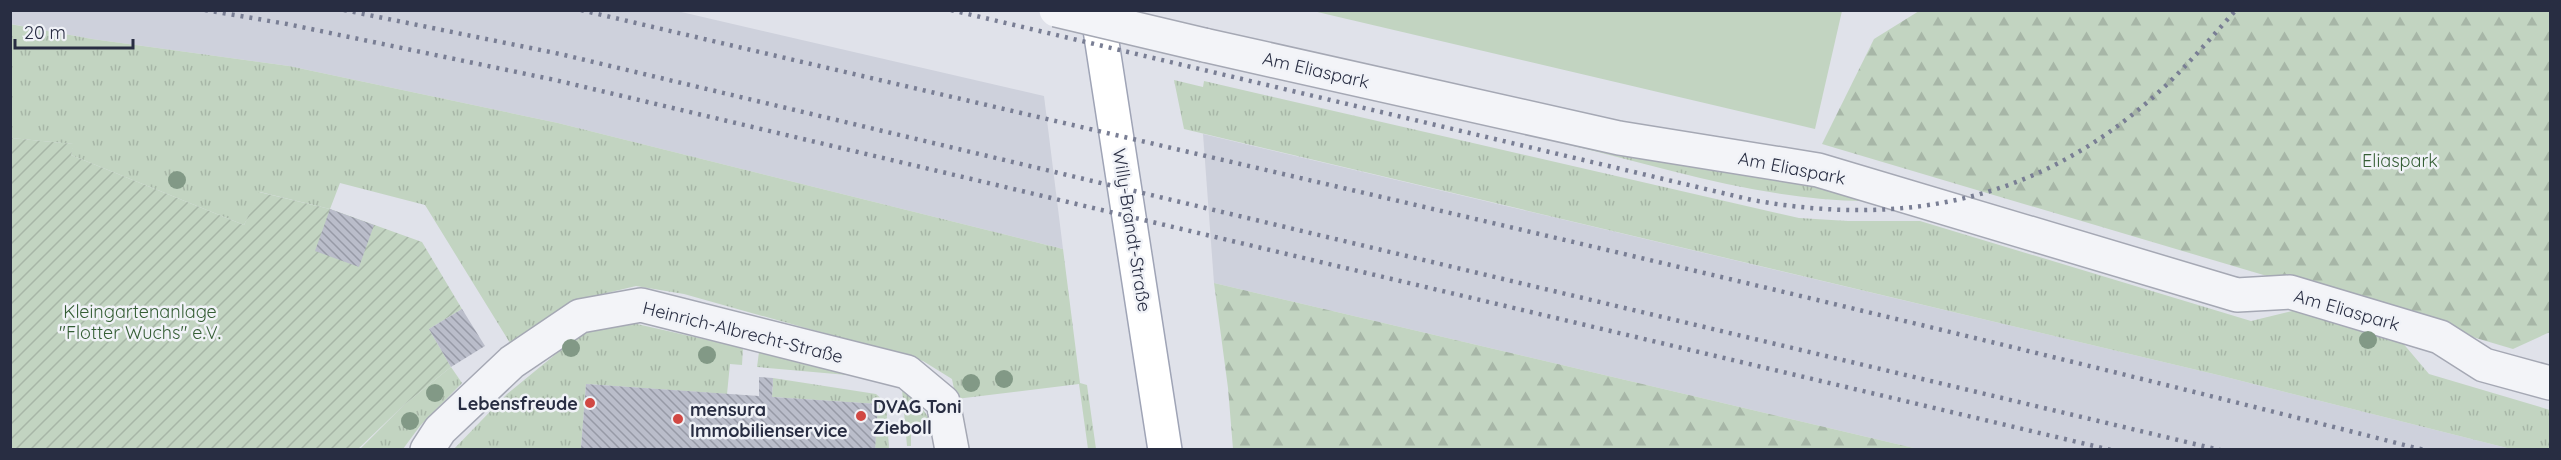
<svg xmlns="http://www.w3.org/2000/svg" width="2561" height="460" viewBox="0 0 2561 460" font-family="Quicksand,sans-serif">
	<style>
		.built { fill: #ced1dc }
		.grass { fill: url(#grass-tufts) }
		.forest { fill: url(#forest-firs) }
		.garden { fill: url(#garden-furrows) }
		.pitch { fill: #c2d4c1 }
		.building { fill: url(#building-back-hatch) }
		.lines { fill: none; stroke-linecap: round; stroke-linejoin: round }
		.minor-casing { stroke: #a5a8b4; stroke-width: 36 }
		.major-casing { stroke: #9fa4b6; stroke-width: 36 }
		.minor { stroke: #f3f4f8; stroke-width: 33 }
		.major { stroke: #fff; stroke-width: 33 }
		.rail { stroke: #797e94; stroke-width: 4.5; stroke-dasharray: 3 6; stroke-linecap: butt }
		.minor-bridge-casing { stroke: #a5a8b4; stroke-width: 36; stroke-linecap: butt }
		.minor-bridge { stroke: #f3f4f8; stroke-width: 33 }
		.tree { fill: #829986 }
		.poi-dot { fill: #d14843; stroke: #f0f2f7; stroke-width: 2 }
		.labels { text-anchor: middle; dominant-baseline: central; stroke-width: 5; stroke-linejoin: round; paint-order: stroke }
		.street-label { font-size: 18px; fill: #282d42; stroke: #f0f2f7 }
		.park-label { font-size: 18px; fill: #355e35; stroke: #f0f2f7 }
		.poi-label { font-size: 18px; font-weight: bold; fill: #282d42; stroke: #f0f2f7; text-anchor: start }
	</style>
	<defs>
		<pattern id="grass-tufts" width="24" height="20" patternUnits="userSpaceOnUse" patternTransform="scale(1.5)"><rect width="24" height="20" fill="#c2d4c1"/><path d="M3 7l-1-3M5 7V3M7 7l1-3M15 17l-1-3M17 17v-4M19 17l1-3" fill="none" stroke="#a7b6a7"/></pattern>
		<pattern id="forest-firs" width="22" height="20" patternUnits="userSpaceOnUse" patternTransform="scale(1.5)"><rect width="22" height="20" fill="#c2d4c1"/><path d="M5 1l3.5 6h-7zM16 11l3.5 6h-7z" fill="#a7b6a7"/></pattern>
		<pattern id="garden-furrows" width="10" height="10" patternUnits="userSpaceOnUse" patternTransform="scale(1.5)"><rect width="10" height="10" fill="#c2d4c1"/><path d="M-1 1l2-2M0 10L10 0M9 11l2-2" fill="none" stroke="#a7b6a7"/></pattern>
		<pattern id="building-back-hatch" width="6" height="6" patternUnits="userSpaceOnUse" patternTransform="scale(1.5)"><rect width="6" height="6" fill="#babdca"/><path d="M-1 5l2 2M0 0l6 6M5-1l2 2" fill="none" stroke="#979aa6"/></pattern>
	</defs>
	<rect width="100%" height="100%" fill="#e0e2ea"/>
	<g class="built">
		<path d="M10 11H677L1044 96 1063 249 558 123 289 66 92 39 11 24Z"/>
		<path d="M1203 134 2218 375 2511 449H1918L1214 283Z"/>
	</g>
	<g class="grass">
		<path d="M10 24 92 39 289 66 558 123 1063 249 1080 383 1087 385 1096 449H1088L1079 384 956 399 952 379 923 361 684 294 636 286 578 300 523 341 510 343 425 205 340 183 330 209 260 192 244 225 71 155 73 144 11 138Z"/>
		<path d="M1174 80 1203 87 1204 81 1799 218 1848 221H1920L2251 321 2304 308 2396 335 2429 374 2550 410V449H2511L2218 375 1184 129Z"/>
		<path d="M1569 145 1805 183 1866 201C1766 201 1666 168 1569 145Z"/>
		<path d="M628 322 743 348 742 365 730 364 727 394 586 384 581 448 596 449 453 450 507 394 579 335 607 326Z"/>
		<path d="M759 352 848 372 847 375 757 367Z"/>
		<path d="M451 367 462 383 420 426 403 449 359 450 405 404Z"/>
		<path d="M773 378 876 394 886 403 889 449H875L877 404 772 397Z"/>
		<path d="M902 389C917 401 927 413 936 430L911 434V446H907Z"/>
	</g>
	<g class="forest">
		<path d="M1919 11H2550V332L2513 349 1822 144 1874 39Z"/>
		<path d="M1214 283 1918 449H1233L1228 388Z"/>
	</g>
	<path class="garden" d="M11 138 74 144 71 155 244 225 259 192 330 209 422 242 462 309 429 329 451 367 405 404 358 449 11 450Z"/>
	<path class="pitch" d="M1313 11 1842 10V11L1815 129Z"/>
	<g class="building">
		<path d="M330 209 374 225 359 267 315 251Z"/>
		<path d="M462 309 485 346 451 367 429 329Z"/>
		<path d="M759 377 773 378 772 397 878 404 875 450 581 448 586 384 759 396Z"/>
	</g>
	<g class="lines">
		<g class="minor-casing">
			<g id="minor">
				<path d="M1204 45 1619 138 1818 170 2237 295 2290 292 2440 337 2484 365 2550 383"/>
				<path d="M427 450 440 430 512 362 580 316 641 305 907 372 943 402 952 450"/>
			</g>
		</g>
		<g class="major-casing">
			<path id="major" d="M1097 10 1165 450"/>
		</g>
		<use href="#minor" class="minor"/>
		<use href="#major" class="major"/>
		<g class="rail">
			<path d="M205 10 287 24 555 80 2111 450"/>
			<path d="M344 10 560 54 2220 450"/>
			<path d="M581 10C1195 155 1812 293 2424 450"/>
			<path d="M951 10 1752 200C1902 227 2034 202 2151 99 2182 72 2208 41 2236 10"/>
		</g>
		<g class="minor-bridge-casing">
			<path id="minor-bridge" d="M1056 10 1204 45"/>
		</g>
		<use href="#minor-bridge" class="minor-bridge"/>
	</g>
	<g class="tree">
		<circle cx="177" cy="180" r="9"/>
		<circle cx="2368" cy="340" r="9"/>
		<circle cx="571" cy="348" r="9"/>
		<circle cx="707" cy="355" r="9"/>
		<circle cx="1004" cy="379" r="9"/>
		<circle cx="971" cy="383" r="9"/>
		<circle cx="435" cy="393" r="9"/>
		<circle cx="410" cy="421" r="9"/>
	</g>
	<g class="poi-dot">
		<circle cx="590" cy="403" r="6"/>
		<circle cx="861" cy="416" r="6"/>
		<circle cx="678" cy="419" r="6"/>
	</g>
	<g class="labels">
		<g class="street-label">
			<text transform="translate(1316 70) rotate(13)">Am Eliaspark</text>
			<text transform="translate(1792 168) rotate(11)">Am Eliaspark</text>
			<text transform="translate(1132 230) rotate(81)">Willy-Brandt-Straße</text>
			<text transform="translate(2347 310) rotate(16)">Am Eliaspark</text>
			<text transform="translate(743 332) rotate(14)">Heinrich-Albrecht-Straße</text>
		</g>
		<g class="park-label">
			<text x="2400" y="160">Eliaspark</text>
			<text x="140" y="311">Kleingartenanlage<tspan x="140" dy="21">"Flotter Wuchs" e.V.</tspan></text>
		</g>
		<g class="poi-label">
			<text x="578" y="403" text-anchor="end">Lebensfreude</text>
			<text x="873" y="406">DVAG Toni<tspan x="873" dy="21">Zieboll</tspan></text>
			<text x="690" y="409">mensura<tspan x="690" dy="21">Immobilienservice</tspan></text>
		</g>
	</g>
	<rect width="2561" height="460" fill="none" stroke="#282d42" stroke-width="24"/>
	<path d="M15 39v9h118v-9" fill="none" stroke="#282d42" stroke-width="3"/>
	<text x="24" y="39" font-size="18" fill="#282d42" stroke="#f0f2f7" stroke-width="4.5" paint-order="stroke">20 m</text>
</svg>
